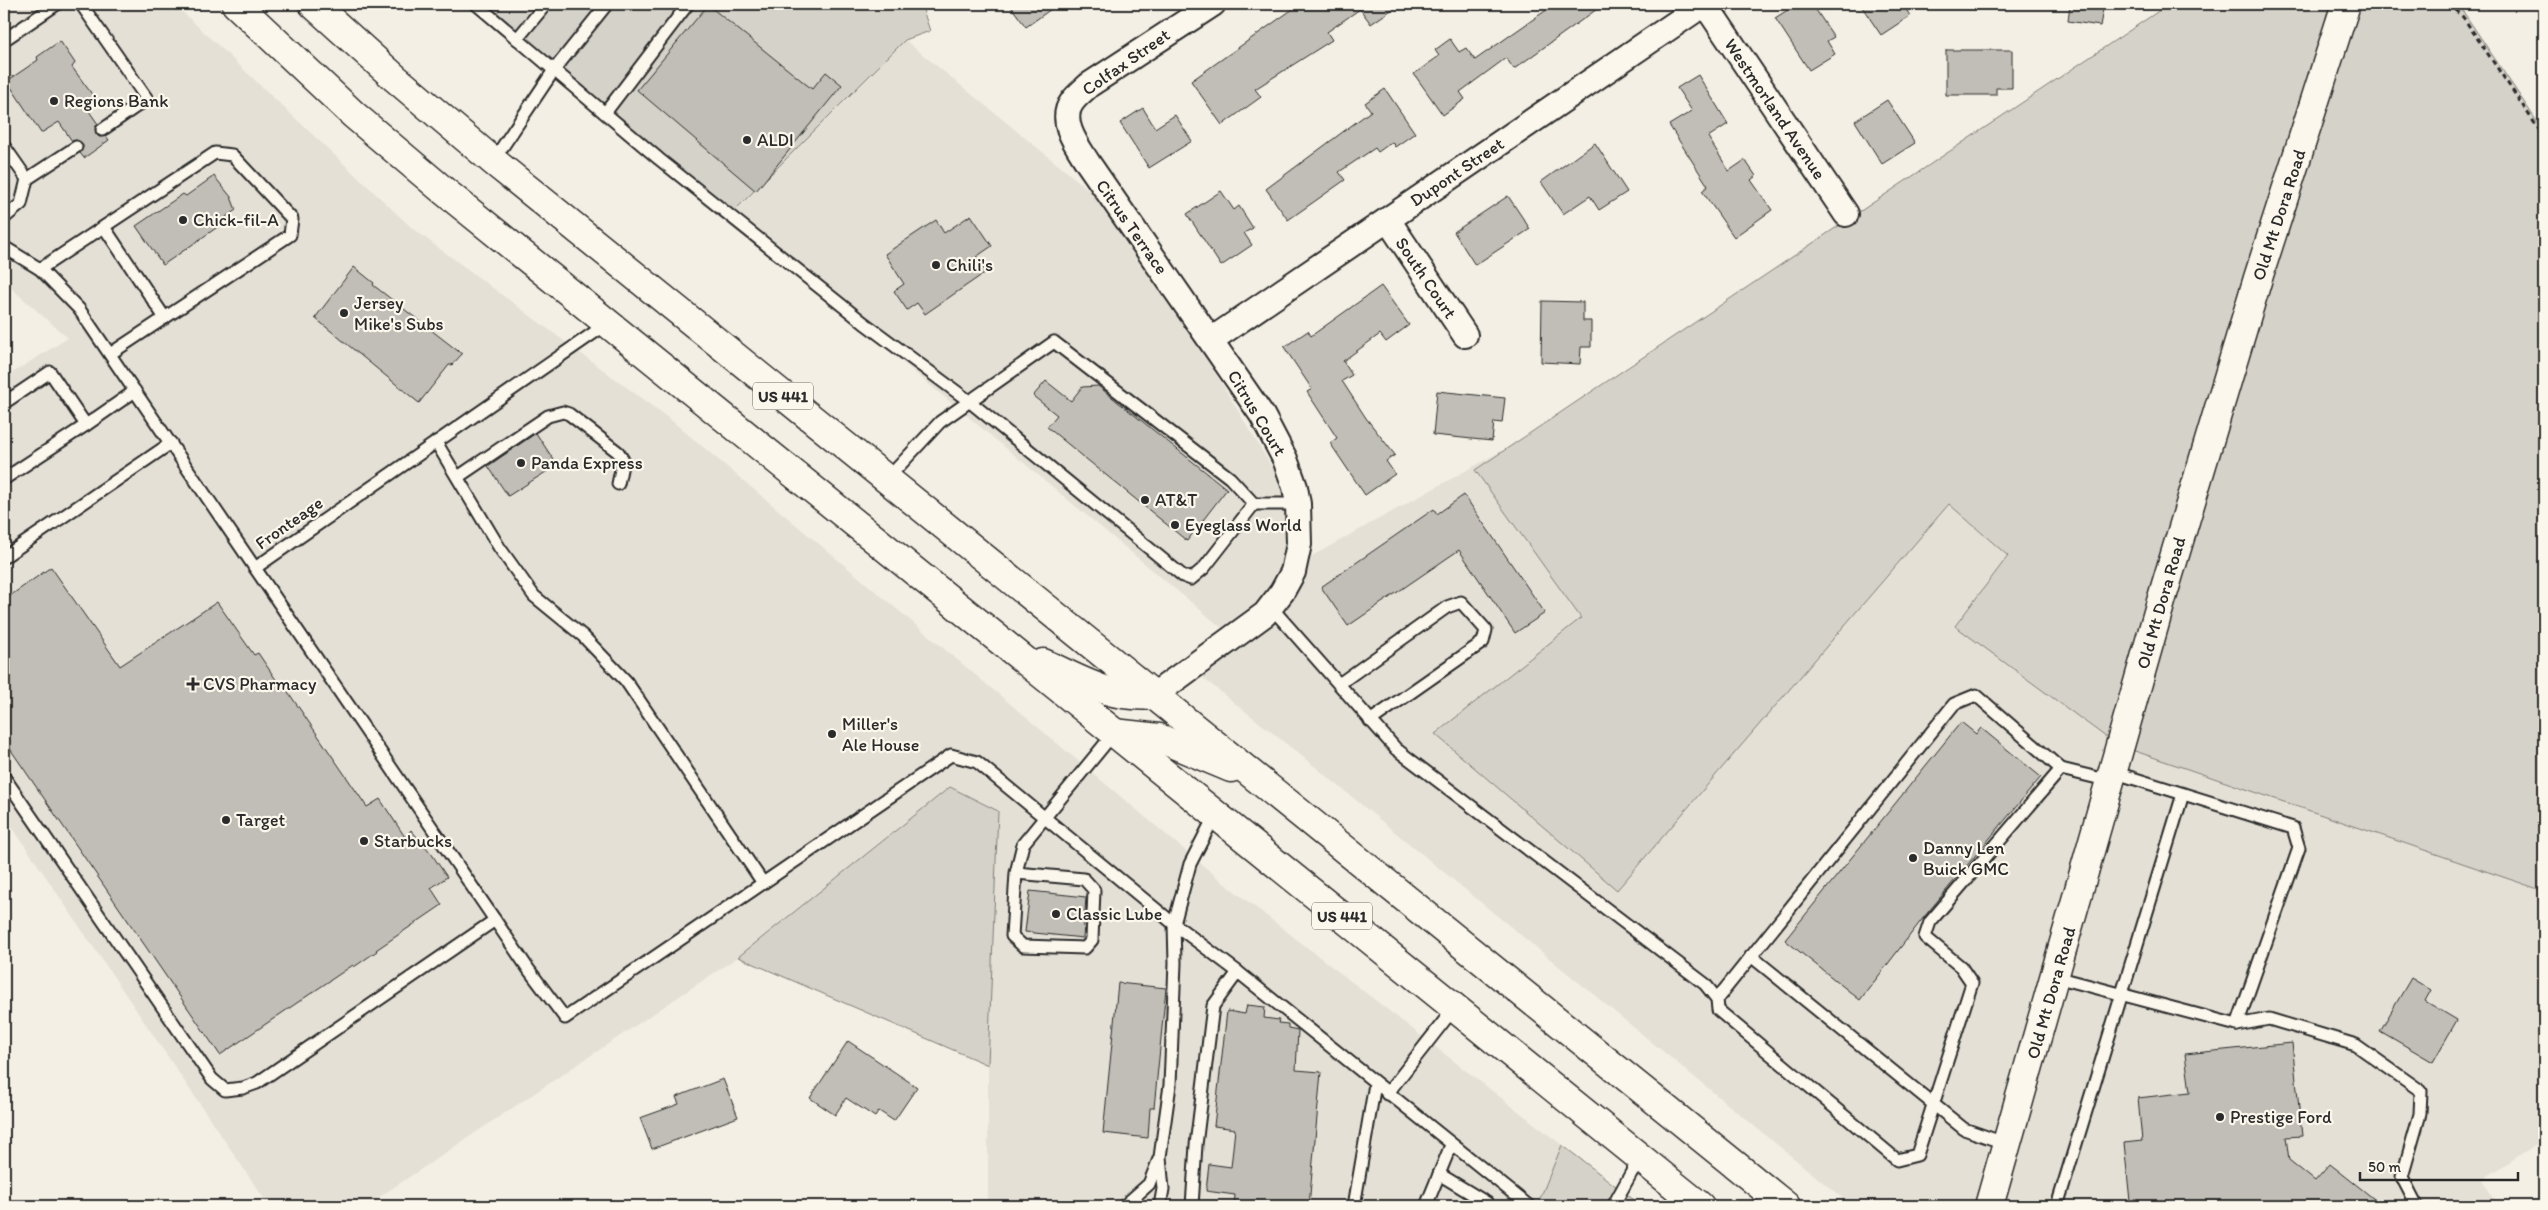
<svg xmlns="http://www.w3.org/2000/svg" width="2548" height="1210" viewBox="0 0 2548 1210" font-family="Itim,sans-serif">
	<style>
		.built { fill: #e4e0d6 }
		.green { fill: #d5d2c9; stroke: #807e7a }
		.building { fill: #c0beb6; stroke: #2b2b2b }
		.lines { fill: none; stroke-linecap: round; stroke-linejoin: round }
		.service-casing { stroke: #2b2b2b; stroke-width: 15 }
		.minor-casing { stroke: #2b2b2b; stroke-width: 28 }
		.tertiary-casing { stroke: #2b2b2b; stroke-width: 31 }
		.primary-casing { stroke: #2b2b2b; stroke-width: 31 }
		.path { stroke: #2b2b2b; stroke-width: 3; stroke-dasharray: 5 4; stroke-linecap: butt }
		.service { stroke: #fbf7ec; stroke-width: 11 }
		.minor { stroke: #fbf7ec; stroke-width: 24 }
		.tertiary { stroke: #fbf7ec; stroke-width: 28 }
		.primary { stroke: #fbf7ec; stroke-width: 28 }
		.poi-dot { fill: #2b2b2b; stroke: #fbf7ec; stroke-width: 2 }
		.labels { text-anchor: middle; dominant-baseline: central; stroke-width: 4.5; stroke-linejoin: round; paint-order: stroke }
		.shield { fill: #fbf7ec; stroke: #696865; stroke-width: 1 }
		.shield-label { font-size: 16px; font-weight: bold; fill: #2b2b2b }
		.street-label { font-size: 18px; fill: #2b2b2b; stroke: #fbf7ec }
		.poi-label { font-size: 18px; fill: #2b2b2b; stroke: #fbf7ec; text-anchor: start }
	</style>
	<rect width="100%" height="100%" fill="#f3efe4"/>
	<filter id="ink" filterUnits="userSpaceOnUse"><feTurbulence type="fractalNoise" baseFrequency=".02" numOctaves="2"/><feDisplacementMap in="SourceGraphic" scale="10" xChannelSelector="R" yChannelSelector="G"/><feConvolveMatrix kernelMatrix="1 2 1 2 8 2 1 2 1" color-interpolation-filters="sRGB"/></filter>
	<g filter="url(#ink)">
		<g class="built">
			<path d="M4 4H174L412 228 672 421 1224 883 1562 1145 1537 1206H988V1065L998 811 950 787 738 957 366 1206H269L4 815V378L68 338 4 282Z"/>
			<path d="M905 40 1121 216 1293 502 1285 571 1505 449 1475 470 1581 618 1617 890 1949 504 2008 556 1955 626 2110 740 1977 1206H1852L1308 761 1189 667 1228 633 728 217Z"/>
			<path d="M2132 750 2544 891V1139L2482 1180 2499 1206H2001Z"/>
		</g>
		<g class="green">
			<path d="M482 4H921L930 31 905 40 728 217Z"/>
			<path d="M2169 4H2330L2292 138 2110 740 1955 626 2008 556 1949 504 1617 890 1435 734 1581 618 1475 470Z"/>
			<path d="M2358 4H2458L2544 132V891L2132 750 2270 280Z"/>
			<path d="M950 787 998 811 988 1065 738 957Z"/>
			<path d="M1562 1145 1642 1206H1537Z"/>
		</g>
		<g class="building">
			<path d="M1009 4H1058L1026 27Z"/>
			<path d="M1300 4H1400L1371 24 1360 9 1327 32 1332 40 1255 89 1261 97 1222 125 1191 81Z"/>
			<path d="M1555 4H1604L1514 69 1506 58 1460 92 1465 99 1443 115 1414 74 1439 56 1435 50 1450 39 1459 52 1466 48 1475 60Z"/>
			<path d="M1797 4H1812L1834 37 1827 41 1835 54 1809 70 1775 18Z"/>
			<path d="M1860 4H1903L1910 16 1881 35Z"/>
			<path d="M2070 4H2104L2100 26 2068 21Z"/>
			<path d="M708 5 812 89 826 72 842 85 756 191 637 90Z"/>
			<path d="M60 41 75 63 72 67 94 97 84 104 98 124 95 127 96 134 99 137 106 136 109 140 84 158 80 153 83 147 82 143 76 140 72 141 59 122 41 133 7 81 38 60 37 57Z"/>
			<path d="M1946 50H2012V88H1996V95H1946Z"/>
			<path d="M1698 75 1728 124 1708 137 1729 171 1745 160 1756 176 1751 180 1772 210 1734 237 1702 191 1708 186 1669 125 1692 111 1677 88Z"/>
			<path d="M1385 89 1415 133 1395 147 1392 142 1378 152 1375 148 1339 172 1345 180 1288 220 1266 189 1371 111 1365 103Z"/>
			<path d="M1887 100 1915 143 1882 164 1855 121Z"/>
			<path d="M1143 108 1155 128 1175 115 1192 141 1149 168 1120 123Z"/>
			<path d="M1595 143 1627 192 1599 210 1590 196 1563 214 1541 182Z"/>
			<path d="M214 176 231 197 236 210 217 223 219 226 163 265 136 226 183 194 186 196Z"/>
			<path d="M1221 191 1234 210 1239 206 1253 228 1244 233 1252 245 1221 266 1187 214Z"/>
			<path d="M1508 196 1530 229 1475 265 1454 232Z"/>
			<path d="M971 215 992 246 976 257 986 272 925 314 917 303 907 310 894 291 904 284 885 254 936 220 944 233Z"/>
			<path d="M354 267 374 283 373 285 462 354 452 365H449L419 403 315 318Z"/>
			<path d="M1381 286 1409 325 1386 342 1380 334 1343 361 1352 375 1342 381 1366 418 1395 455 1386 461 1395 474 1365 495 1330 443 1337 438 1307 392 1312 389 1284 347 1308 331 1311 336Z"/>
			<path d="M1542 301 1583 302V321H1591V347H1581L1580 364 1541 362Z"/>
			<path d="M1046 381 1071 401 1082 387 1098 386 1227 489 1187 541 1047 427 1057 415 1033 396Z"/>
			<path d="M1437 391 1505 398 1502 423 1494 422 1492 441 1433 435Z"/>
			<path d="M536 433 557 465 508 496 488 466Z"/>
			<path d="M1464 495 1545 613 1515 633 1459 550 1348 626 1321 587 1434 509 1437 514Z"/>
			<path d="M51 567 120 666 217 602 254 655 258 653 281 687 284 686 367 807 380 799 405 837 411 830 431 853 447 877 431 888 442 905 376 950 377 951 354 967 353 965 220 1055 4 740V600Z"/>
			<path d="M1961 722 1976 734 1981 728 2041 777 1924 917 1860 1000 1785 940Z"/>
			<path d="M1030 891 1086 897 1083 938 1025 932Z"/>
			<path d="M2411 978 2431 990 2425 1001 2457 1020 2433 1062 2380 1031Z"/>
			<path d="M1118 983 1166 988 1154 1108H1150L1148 1138 1103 1133Z"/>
			<path d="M1247 1005 1265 1007 1264 1018 1279 1020 1278 1023 1288 1024V1028L1298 1030 1296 1070 1321 1072 1309 1206H1234L1235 1195 1206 1191 1209 1164 1231 1167 1235 1129 1214 1126 1227 1011 1245 1014Z"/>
			<path d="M848 1041 917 1087 894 1121 879 1111 875 1117 846 1098 835 1115 810 1098Z"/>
			<path d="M2292 1043 2302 1136 2286 1137 2289 1160 2315 1181 2330 1164 2383 1206H2137L2130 1201 2124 1143 2142 1141 2138 1098 2190 1092 2185 1054Z"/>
			<path d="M723 1079 738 1117 652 1149 640 1118 679 1104 676 1097Z"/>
		</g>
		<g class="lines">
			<g class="service-casing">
				<g id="service">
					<path d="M81 4 147 99 102 130"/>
					<path d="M476 4 659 159 864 323 969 401 1183 576 1191 579 1204 568 1254 504"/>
					<path d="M517 39 546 4"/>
					<path d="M4 40 57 4"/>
					<path d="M605 113 688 4"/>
					<path d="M4 146 27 179 76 147"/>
					<path d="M493 161 554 70 607 4"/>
					<path d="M4 218 21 204 27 179"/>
					<path d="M104 227 165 318"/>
					<path d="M4 247 40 269 79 309 255 568 608 323"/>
					<path d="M40 269 215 153 232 155 292 219 290 235 110 354"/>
					<path d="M4 403 50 372 86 425 135 391"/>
					<path d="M436 442 499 547 534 596 583 636 626 681 763 883"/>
					<path d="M458 477 548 416 563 412 569 414 618 452 623 460 618 484"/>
					<path d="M4 479 86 425"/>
					<path d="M887 479 940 422 1054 342 1230 478 1254 504H1298"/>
					<path d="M4 557 171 443"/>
					<path d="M255 568 529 970 565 1018 951 755 977 762 1174 924 1238 972 1529 1206"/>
					<path d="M1270 606 1396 749 1705 984 1717 999 1718 1010 1897 1160 1917 1155 1972 983 1961 967 1925 937 1930 922 2061 769 2110 781"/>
					<path d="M1339 684 1447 607 1461 602 1486 630 1483 642 1370 721"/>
					<path d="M2113 772 2293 828 2299 848 2237 1025"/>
					<path d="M4 777 212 1079 225 1090 243 1088 257 1083 495 920"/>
					<path d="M1016 873 1084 879 1094 890 1092 940 1085 948 1023 946 1012 936 1016 873 1023 844 1114 733"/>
					<path d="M1751 956 1964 1129 2007 1144"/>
					<path d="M2056 977 2237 1025 2269 1019 2356 1045 2421 1091 2420 1114 2402 1177 2417 1206"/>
					<path d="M1717 999 1954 704 1976 695 2061 769"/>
					<path d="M1387 1094 1455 1007"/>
					<path d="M1439 1174 1487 1203V1206"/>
					<path d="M1124 1206 1149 1184 1159 1159"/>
					<path d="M1160 1206 1163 1189 1160 1157 1170 1085 1175 963 1174 924 1190 864 1215 815"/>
					<path d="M1192 1206 1196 1145 1213 1006 1238 972"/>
					<path d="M1354 1206 1375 1084"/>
					<path d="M1426 1206 1451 1145"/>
					<path d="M1613 1206 1640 1157"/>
					<path d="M2057 1206 2183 794"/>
				</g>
			</g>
			<g class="minor-casing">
				<g id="minor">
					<path d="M1705 4 1846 214"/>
					<path d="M1388 220 1465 335"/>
					<path d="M1211 340 1704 4"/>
					<path d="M1154 695 1265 614 1282 592 1293 572 1299 544 1298 504 1295 487 1285 459 1262 415 1088 163C1078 147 1058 121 1072 102 1076 96 1084 90 1089 85L1213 4"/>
				</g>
			</g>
			<g class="tertiary-casing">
				<path id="tertiary" d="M1989 1206 2164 591 2258 278 2346 4"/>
			</g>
			<g class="primary-casing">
				<g id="primary">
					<path d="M236 4 354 115 444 191 1700 1206"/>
					<path d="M313 4 395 78 493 161 1786 1206"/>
					<path d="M1043 663C1083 681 1110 699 1154 695"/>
					<path d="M1114 733 1159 738 1231 768"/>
				</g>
			</g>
			<g class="path">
				<path d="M2448 4 2463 17 2544 137"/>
				<path d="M2369 7 2376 4"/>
			</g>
			<use href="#service" class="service"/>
			<use href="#minor" class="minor"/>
			<use href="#tertiary" class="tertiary"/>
			<use href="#primary" class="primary"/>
		</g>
	</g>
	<g class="poi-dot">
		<circle cx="54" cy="101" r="5"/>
		<circle cx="747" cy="140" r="5"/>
		<circle cx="183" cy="220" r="5"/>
		<circle cx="936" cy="265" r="5"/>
		<circle cx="344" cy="313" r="5"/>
		<circle cx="521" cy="463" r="5"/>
		<circle cx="1145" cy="500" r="5"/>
		<circle cx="1175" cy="525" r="5"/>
		<path d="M190.5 676.5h5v5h5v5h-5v5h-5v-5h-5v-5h5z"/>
		<circle cx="832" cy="734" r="5"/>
		<circle cx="226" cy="820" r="5"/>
		<circle cx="364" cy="841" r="5"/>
		<circle cx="1913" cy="858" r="5"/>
		<circle cx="1056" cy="914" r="5"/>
		<circle cx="2220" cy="1117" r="5"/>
	</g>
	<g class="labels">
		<g class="shield">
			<rect x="753" y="382.5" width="60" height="27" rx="4"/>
			<rect x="1312" y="902.5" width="60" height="27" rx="4"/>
		</g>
		<g class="shield-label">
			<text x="783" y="396">US 441</text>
			<text x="1342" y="916">US 441</text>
		</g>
		<g class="street-label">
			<text transform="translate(1126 62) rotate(-35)">Colfax Street</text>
			<text transform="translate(1775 109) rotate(56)">Westmorland Avenue</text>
			<text transform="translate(1457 172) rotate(-34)">Dupont Street</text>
			<text transform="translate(2279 215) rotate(-72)">Old Mt Dora Road</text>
			<text transform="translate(1132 227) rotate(55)">Citrus Terrace</text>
			<text transform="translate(1426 278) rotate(56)">South Court</text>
			<text transform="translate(1257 413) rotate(59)">Citrus Court</text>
			<text transform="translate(289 523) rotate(-35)">Fronteage</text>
			<text transform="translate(2161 603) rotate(-74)">Old Mt Dora Road</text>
			<text transform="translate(2051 993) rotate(-74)">Old Mt Dora Road</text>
		</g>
		<g class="poi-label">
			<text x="64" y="101">Regions Bank</text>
			<text x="757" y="140">ALDI</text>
			<text x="193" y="220">Chick-fil-A</text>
			<text x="946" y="265">Chili's</text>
			<text x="354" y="303">Jersey<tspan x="354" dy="21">Mike's Subs</tspan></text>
			<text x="531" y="463">Panda Express</text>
			<text x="1155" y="500">AT&amp;T</text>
			<text x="1185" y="525">Eyeglass World</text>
			<text x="203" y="684">CVS Pharmacy</text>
			<text x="842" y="724">Miller's<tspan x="842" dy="21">Ale House</tspan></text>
			<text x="236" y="820">Target</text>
			<text x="374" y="841">Starbucks</text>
			<text x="1923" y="848">Danny Len<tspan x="1923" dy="21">Buick GMC</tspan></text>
			<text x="1066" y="914">Classic Lube</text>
			<text x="2230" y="1117">Prestige Ford</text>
		</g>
	</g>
	<rect width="2548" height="1210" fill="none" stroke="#fbf7ec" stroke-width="20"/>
	<rect x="10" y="10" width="2528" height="1190" fill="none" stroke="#2b2b2b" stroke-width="2" filter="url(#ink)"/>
	<path d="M2360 1172v8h158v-8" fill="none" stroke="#2b2b2b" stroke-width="2.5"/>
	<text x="2368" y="1172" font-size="15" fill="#2b2b2b" stroke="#fbf7ec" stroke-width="4" paint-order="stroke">50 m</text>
</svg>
